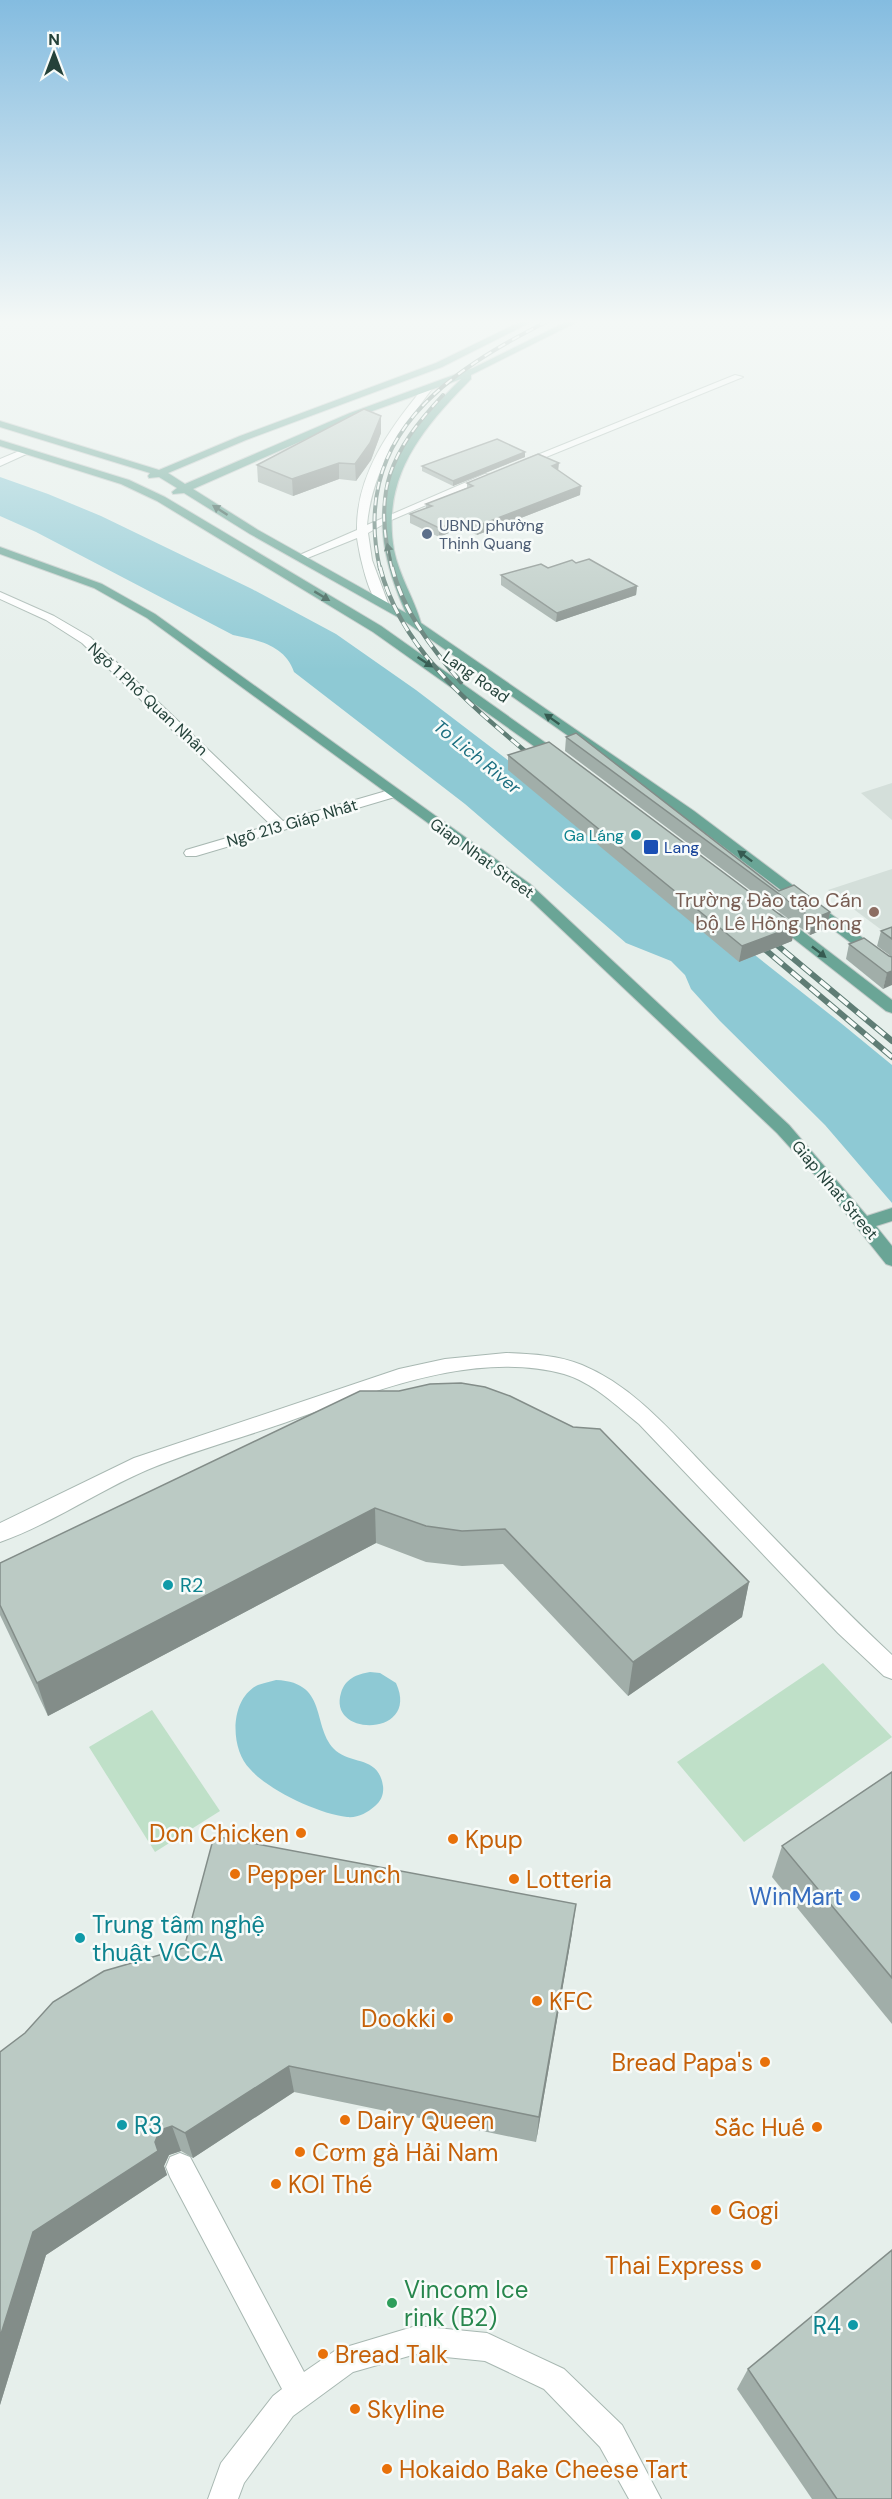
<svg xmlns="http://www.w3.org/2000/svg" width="892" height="2499" viewBox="0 0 892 2499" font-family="'DM Sans',sans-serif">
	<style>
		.built { fill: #d4dfda }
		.green { fill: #bfe0c8 }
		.water { fill: #8ec9d4 }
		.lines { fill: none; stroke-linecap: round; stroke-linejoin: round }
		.minor-casing { stroke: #a8b8b2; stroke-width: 2 }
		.major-casing { stroke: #c2cac8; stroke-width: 2 }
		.minor { fill: #fff; fill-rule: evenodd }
		.major { fill: #6aa596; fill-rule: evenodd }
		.rail-far2-casing { stroke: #5f7d75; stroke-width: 4 }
		.rail-far1-casing { stroke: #5f7d75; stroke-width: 4.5 }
		.rail-casing { stroke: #5f7d75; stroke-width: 6 }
		.rail-far2 { stroke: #f7fbf9; stroke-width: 2; stroke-dasharray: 8; stroke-linecap: butt }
		.rail-far1 { stroke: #f7fbf9; stroke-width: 3; stroke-dasharray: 10; stroke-linecap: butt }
		.rail { stroke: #f7fbf9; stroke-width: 4; stroke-dasharray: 12; stroke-linecap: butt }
		.wall { fill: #a1aea9 }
		.shaded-wall { fill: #838d89 }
		.building { fill: #bbcac4; stroke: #838d89; stroke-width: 1.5 }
		.oneway { fill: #365b51 }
		.service-dot { fill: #5c6f8a; stroke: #f7fbf9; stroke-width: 2 }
		.culture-dot { fill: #0f9aa8; stroke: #f7fbf9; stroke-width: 2 }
		.transit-dot { fill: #1a4fb4; stroke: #f7fbf9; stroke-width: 2 }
		.education-dot { fill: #8d6e63; stroke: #f7fbf9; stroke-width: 2 }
		.food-dot { fill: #e8710a; stroke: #f7fbf9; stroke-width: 2 }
		.shop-dot { fill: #3f7fe0; stroke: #f7fbf9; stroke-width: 2 }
		.leisure-dot { fill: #2e9e5b; stroke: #f7fbf9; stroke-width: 2 }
		.labels { text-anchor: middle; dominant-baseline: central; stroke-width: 5; stroke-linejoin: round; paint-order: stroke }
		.far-service-label { font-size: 16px; fill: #4e5e75; stroke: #f7fbf9; text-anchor: start }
		.far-street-label { font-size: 16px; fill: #24423a; stroke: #f7fbf9 }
		.far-culture-label { font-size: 16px; fill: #0d838f; stroke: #f7fbf9; text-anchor: end }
		.far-transit-label { font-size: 16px; fill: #164399; stroke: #f7fbf9; text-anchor: start }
		.far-water-label { font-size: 18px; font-style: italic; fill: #1c6f80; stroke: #f7fbf9 }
		.education-label { font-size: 20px; fill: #785e54; stroke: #f7fbf9; text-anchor: end }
		.culture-label { font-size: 20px; fill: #0d838f; stroke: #f7fbf9; text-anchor: start }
		.near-food-label { font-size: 24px; fill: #c56008; stroke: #f7fbf9; text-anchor: start }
		.near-shop-label { font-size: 24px; fill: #366cbe; stroke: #f7fbf9; text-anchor: end }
		.near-culture-label { font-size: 24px; fill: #0d838f; stroke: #f7fbf9; text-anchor: start }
		.near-leisure-label { font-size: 24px; fill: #27864d; stroke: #f7fbf9; text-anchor: start }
	</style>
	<rect width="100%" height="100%" fill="#e6efeb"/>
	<g class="built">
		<path d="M892 783V820L861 793Z"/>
		<path d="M892 869V933L887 934 828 890Z"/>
	</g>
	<g class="green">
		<path d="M823 1663 892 1737 744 1842 677 1762Z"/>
		<path d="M152 1710 220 1811 155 1852 89 1747Z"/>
	</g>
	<g class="water">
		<path d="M0 477 48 494 101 516 252 589 336 634 416 690 513 764 842 1024 892 1065V1203L825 1125 720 1021 691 989 685 975 671 961 626 943 465 804 294 672C285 645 258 640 233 635L36 532 0 516Z"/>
		<path d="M370 1672 380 1673 396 1683C421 1737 327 1738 341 1693 345 1679 357 1674 370 1672Z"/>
		<path d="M276 1680C332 1682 309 1732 339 1753 356 1764 379 1758 383 1786 384 1794 381 1801 375 1806 367 1813 358 1818 347 1817 319 1814 268 1790 250 1769 230 1749 229 1699 258 1685 263 1683 270 1682 276 1680Z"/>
	</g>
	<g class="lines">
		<g class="minor-casing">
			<g id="minor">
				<path d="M735 375 743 377 524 466 515 464Z"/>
				<path d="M424 387 432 389C400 431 372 470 367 525L485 474 494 476 389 521 368 533 372 560 388 603 382 606C369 602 359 552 357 538L305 559H297L295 557 357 530C356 475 390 428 424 387Z"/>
				<path d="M24 449 33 451 0 466V459Z"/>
				<path d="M0 592 54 616 90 637 283 821 393 789 400 793 398 796 196 856H186L184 853 186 850 271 825 82 643 46 620 0 599Z"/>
				<path d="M506 1353C531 1354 558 1355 582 1365 638 1388 679 1441 721 1483 777 1541 833 1600 892 1655V1679L884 1676 838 1633 639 1424C617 1406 592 1382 564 1374 469 1348 361 1397 272 1427 231 1441 188 1453 147 1470 98 1491 51 1524 0 1542V1523L134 1458 399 1369 445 1359Z"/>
				<path d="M180 2153 190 2157 304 2372 336 2350 416 2326 487 2333 564 2369 622 2425 661 2499H629L600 2447 544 2389 485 2361 416 2354 353 2372 293 2416 244 2483 238 2499H208L221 2463 273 2396 282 2389 170 2177 166 2167 170 2157Z"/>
			</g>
		</g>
		<g class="major-casing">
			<g id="major">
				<path d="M524 320H535L442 367 246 440 168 473 185 484 350 413 473 368 570 320H581L471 375V379C423 428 381 476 394 550 399 576 414 598 421 623L694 811 892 960V972L887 970 684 817 403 620 250 534 184 493 173 494 172 492 177 488 159 477 149 478 148 476 150 473 0 427V421L159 470 240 436 436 363ZM461 379C385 454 359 510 406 613L258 530 193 489 356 417Z"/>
				<path d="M0 440 129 480 165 497 381 626 567 758 565 761H555L373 632 157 501 121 484 0 446Z"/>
				<path d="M0 547 102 584 155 614 530 884 789 1125 867 1216 892 1208V1221L876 1226 892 1246V1266L886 1264 816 1176 777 1133 520 890 147 618 94 588 0 554Z"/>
				<path d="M775 913 780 914 892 1000V1013L886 1011 770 920 768 917Z"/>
			</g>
		</g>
		<use href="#minor" class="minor"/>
		<use href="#major" class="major"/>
		<g class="rail-far2-casing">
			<g id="rail-far2">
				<path d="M380 569C350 437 446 372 550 320"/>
				<path d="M392 569C372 491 390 452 443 395"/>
			</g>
		</g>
		<g class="rail-far1-casing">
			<g id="rail-far1">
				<path d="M380 567C401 651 474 708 537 761"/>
				<path d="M392 567C403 611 432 649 461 682"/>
			</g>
		</g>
		<g class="rail-casing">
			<g id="rail">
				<path d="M765 935 892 1041"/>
				<path d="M755 941 892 1057"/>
			</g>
		</g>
		<use href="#rail-far2" class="rail-far2"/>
		<use href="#rail-far1" class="rail-far1"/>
		<use href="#rail" class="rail"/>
	</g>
	<g class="wall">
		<path d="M381 416V433L371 460 356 481 339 479 293 496 258 482 257 465Z"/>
		<path d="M525 452V457L453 486 422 471V466Z"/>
		<path d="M558 470 580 495 477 535 461 528 439 537 410 523V514L426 508V504L467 488V483Z"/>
		<path d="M576 563 637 586 636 595 556 622 501 585V575Z"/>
		<path d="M566 737 779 891 830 912 827 928 810 935 565 751Z"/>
		<path d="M508 755 792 941 739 962 508 770Z"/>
		<path d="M892 927V957L877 946 881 931Z"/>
		<path d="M849 944 892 957 883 989 846 959Z"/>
		<path d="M360 1391 749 1582 742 1617 628 1696 503 1564 462 1566 426 1562 376 1543 48 1716 0 1615V1563Z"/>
		<path d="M892 1772V2024L772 1877 782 1846Z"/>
		<path d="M572 1933 536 2142 294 2092 193 2158 181 2151 169 2155 164 2166 167 2175 46 2255 0 2405V2052Z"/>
		<path d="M748 2369 892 2499H812L737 2389Z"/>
	</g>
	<g class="shaded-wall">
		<path d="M381 416V433L371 460 356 481 355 464Z"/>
		<path d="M525 452V457L453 486V481Z"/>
		<path d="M339 463V479L293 496 292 479Z"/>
		<path d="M559 463 558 472 552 466Z"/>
		<path d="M581 486 580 495 477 535V526Z"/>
		<path d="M461 519V528L439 537V528Z"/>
		<path d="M637 586 636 595 556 622 557 613Z"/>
		<path d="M830 912 827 928 810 935 813 919Z"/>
		<path d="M795 926 792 941 739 962 742 946Z"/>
		<path d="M892 971V985L883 989 887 973Z"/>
		<path d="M375 1508 376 1543 48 1716 37 1683Z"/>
		<path d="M749 1582 742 1617 628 1696 633 1662Z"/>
		<path d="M576 1904 572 1933 536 2142 539 2117Z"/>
		<path d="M289 2066 294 2092 193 2158 185 2133Z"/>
		<path d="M172 2126 181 2151 169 2155 164 2166 167 2175 46 2255 0 2405V2337L33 2232 155 2142 160 2130Z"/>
	</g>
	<g class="building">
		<path d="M364 409 381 416 370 443 355 464 339 463 292 479 257 465Z"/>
		<path d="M497 439 525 452 453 481 422 466Z"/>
		<path d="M538 454 559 463 552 466 581 486 477 526 461 519 439 528 410 514 432 506 426 504 473 486 467 483Z"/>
		<path d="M589 559 637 586 557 613 501 575 541 564 548 568 572 560 576 563Z"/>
		<path d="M576 733 779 891 794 885 830 912 813 919 566 737Z"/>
		<path d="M549 742 795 926 742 946 508 755Z"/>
		<path d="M892 927V939L881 931Z"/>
		<path d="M864 938 889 956 892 957V971L887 973 849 944Z"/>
		<path d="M461 1383 485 1387 510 1396 573 1427 600 1429 749 1582 633 1662 505 1529 462 1531 426 1526 375 1508 37 1683 0 1605V1563L360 1391H399L430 1384Z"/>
		<path d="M892 1772V1978L782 1846Z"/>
		<path d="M214 1836 576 1904 539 2117 289 2066 185 2133 172 2126 160 2130 155 2142 158 2151 33 2232 0 2337V2052L25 2033 53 2002 104 1971 184 1948Z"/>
		<path d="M892 2250V2499H837L748 2369Z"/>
	</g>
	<defs><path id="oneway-solid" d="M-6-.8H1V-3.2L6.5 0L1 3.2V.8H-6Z" transform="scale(1.5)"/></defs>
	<g class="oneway">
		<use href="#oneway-solid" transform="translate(220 510) rotate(-147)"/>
		<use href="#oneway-solid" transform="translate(389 552) rotate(-102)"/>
		<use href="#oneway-solid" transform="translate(322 596) rotate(31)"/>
		<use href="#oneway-solid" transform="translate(425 662) rotate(34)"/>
		<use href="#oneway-solid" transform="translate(552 719) rotate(-145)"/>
		<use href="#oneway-solid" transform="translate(745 856) rotate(-143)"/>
		<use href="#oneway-solid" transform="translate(819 952) rotate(38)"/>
	</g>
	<linearGradient id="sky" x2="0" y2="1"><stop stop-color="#84bce0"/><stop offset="0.48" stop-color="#f4f8f6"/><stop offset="1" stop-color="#f4f8f6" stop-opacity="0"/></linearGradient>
	<rect width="892" height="670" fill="url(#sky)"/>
	<circle class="service-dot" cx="427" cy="534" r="6"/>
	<g class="culture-dot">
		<circle cx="636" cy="835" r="6"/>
		<circle cx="168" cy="1585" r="6"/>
		<circle cx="80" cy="1938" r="6"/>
		<circle cx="122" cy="2125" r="6"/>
		<circle cx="853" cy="2325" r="6"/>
	</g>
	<rect class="transit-dot" x="643" y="839" width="16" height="16" rx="3"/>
	<circle class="education-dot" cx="874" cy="912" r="6"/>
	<g class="food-dot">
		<circle cx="301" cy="1833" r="6"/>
		<circle cx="453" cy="1839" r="6"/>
		<circle cx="235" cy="1874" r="6"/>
		<circle cx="514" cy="1879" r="6"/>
		<circle cx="537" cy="2001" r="6"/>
		<circle cx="448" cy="2018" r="6"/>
		<circle cx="765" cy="2062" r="6"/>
		<circle cx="345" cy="2120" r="6"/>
		<circle cx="817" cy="2127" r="6"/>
		<circle cx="300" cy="2152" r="6"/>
		<circle cx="276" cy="2184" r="6"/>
		<circle cx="716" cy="2210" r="6"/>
		<circle cx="756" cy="2265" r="6"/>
		<circle cx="323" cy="2354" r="6"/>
		<circle cx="355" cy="2409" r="6"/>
		<circle cx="387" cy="2469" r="6"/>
	</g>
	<circle class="shop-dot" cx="855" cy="1896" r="6"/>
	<circle class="leisure-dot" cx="392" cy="2303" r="6"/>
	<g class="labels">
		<g class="far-service-label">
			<text x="439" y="525">UBND phường<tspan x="439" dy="18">Thịnh Quang</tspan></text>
		</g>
		<g class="far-street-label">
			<text transform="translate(476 677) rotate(35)">Lang Road</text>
			<text transform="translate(148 699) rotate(43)">Ngõ 1 Phố Quan Nhân</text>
			<text transform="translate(292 823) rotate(-16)">Ngõ 213 Giáp Nhất</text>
			<text transform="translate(482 858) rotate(36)">Giap Nhat Street</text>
			<text transform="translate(835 1190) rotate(50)">Giap Nhat Street</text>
		</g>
		<g class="far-culture-label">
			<text x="624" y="835">Ga Láng</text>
		</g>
		<g class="far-transit-label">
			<text x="664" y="847">Lang</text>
		</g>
		<g class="far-water-label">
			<text transform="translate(477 757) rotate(39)">To Lich River</text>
		</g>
		<g class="education-label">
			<text x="862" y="900">Trường Đào tạo Cán<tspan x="862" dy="23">bộ Lê Hồng Phong</tspan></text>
		</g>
		<g class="culture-label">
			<text x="180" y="1585">R2</text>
		</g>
		<g class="near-food-label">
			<text x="289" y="1833" text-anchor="end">Don Chicken</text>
			<text x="465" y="1839">Kpup</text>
			<text x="247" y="1874">Pepper Lunch</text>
			<text x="526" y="1879">Lotteria</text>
			<text x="549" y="2001">KFC</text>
			<text x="436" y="2018" text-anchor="end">Dookki</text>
			<text x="753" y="2062" text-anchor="end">Bread Papa's</text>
			<text x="357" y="2120">Dairy Queen</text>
			<text x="805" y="2127" text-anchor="end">Sắc Huế</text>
			<text x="312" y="2152">Cơm gà Hải Nam</text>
			<text x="288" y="2184">KOI Thé</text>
			<text x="728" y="2210">Gogi</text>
			<text x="744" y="2265" text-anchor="end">Thai Express</text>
			<text x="335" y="2354">Bread Talk</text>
			<text x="367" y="2409">Skyline</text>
			<text x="399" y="2469">Hokaido Bake Cheese Tart</text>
		</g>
		<g class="near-shop-label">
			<text x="843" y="1896">WinMart</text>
		</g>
		<g class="near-culture-label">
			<text x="92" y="1924">Trung tâm nghệ<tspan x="92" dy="28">thuật VCCA</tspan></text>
			<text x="134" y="2125">R3</text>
			<text x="841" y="2325" text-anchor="end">R4</text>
		</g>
		<g class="near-leisure-label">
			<text x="404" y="2289">Vincom Ice<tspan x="404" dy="28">rink (B2)</tspan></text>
		</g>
	</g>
	<g transform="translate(54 54)" stroke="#f7fbf9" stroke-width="4.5" paint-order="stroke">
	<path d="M0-4.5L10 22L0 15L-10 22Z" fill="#24423a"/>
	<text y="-9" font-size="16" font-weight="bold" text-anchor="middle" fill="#24423a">N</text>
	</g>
</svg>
